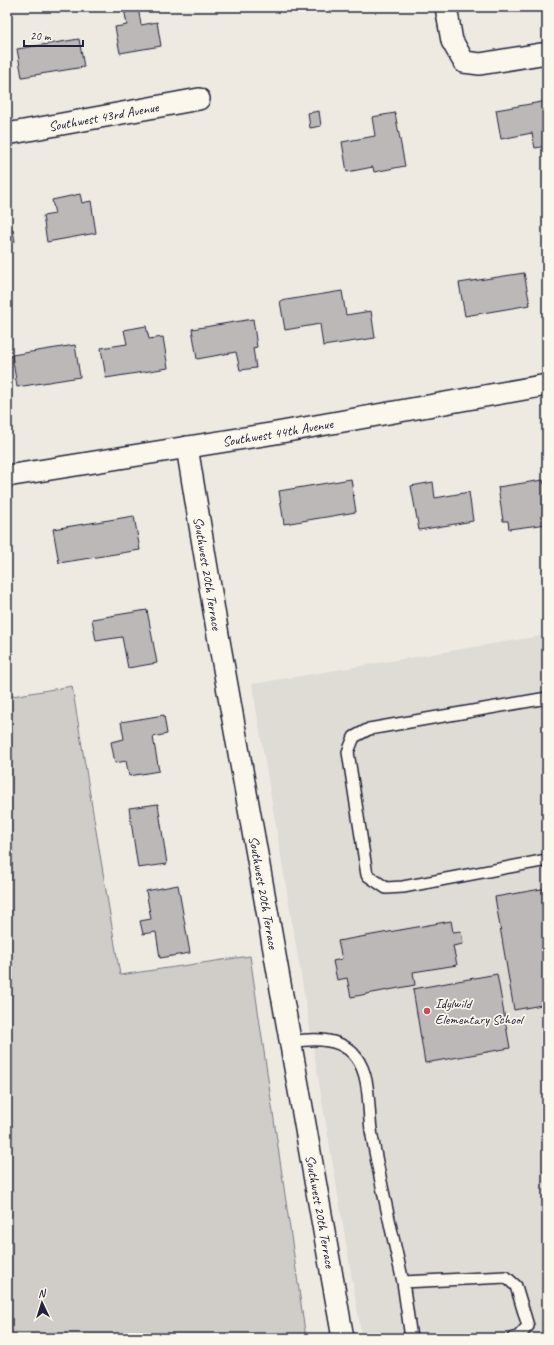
<svg xmlns="http://www.w3.org/2000/svg" width="554" height="1345" viewBox="0 0 554 1345" font-family="Caveat,sans-serif">
	<style>
		.built { fill: #dfdbd5 }
		.green { fill: #d0cdc9; stroke: #797882 }
		.building { fill: #bcb8b8; stroke: #22223b }
		.lines { fill: none; stroke-linecap: round; stroke-linejoin: round }
		.service-casing { stroke: #22223b; stroke-width: 14 }
		.minor-casing { stroke: #22223b; stroke-width: 24 }
		.service { stroke: #fbf7ec; stroke-width: 11 }
		.minor { stroke: #fbf7ec; stroke-width: 21 }
		.poi-dot { fill: #d1495b; stroke: #fbf7ec; stroke-width: 1.5 }
		.labels { text-anchor: middle; dominant-baseline: central; stroke-width: 3.5; stroke-linejoin: round; paint-order: stroke }
		.street-label { font-size: 14px; fill: #22223b; stroke: #fbf7ec }
		.poi-label { font-size: 14px; fill: #22223b; stroke: #fbf7ec; text-anchor: start }
	</style>
	<rect width="100%" height="100%" fill="#eeeae2"/>
	<filter id="ink" filterUnits="userSpaceOnUse"><feTurbulence type="fractalNoise" baseFrequency=".025" numOctaves="2"/><feDisplacementMap in="SourceGraphic" scale="8" xChannelSelector="R" yChannelSelector="G"/><feConvolveMatrix kernelMatrix="1 2 1 2 8 2 1 2 1" color-interpolation-filters="sRGB"/></filter>
	<g filter="url(#ink)">
		<path class="built" d="M547 635V1338H362L252 684Z"/>
		<path class="green" d="M72 686 120 975 250 956 306 1338H7V697Z"/>
		<g class="building">
			<path d="M138 7 141 25 157 22 161 46 120 53 115 27 127 25 124 8Z"/>
			<path d="M79 39 84 67 22 77 17 49Z"/>
			<path d="M547 101V146L535 148 532 133 501 139 496 110Z"/>
			<path d="M319 111 321 126 310 128 308 113Z"/>
			<path d="M395 113 405 166 374 172 373 167 347 172 342 142 375 136 372 117Z"/>
			<path d="M80 194 82 203 91 201 96 233 47 242 43 216 55 214 52 200Z"/>
			<path d="M13 229 15 242 7 243V230Z"/>
			<path d="M524 273 530 305 465 316 459 283Z"/>
			<path d="M342 291 346 315 371 311 375 338 323 346 320 324 285 330 280 301Z"/>
			<path d="M253 319 257 347 253 348 256 368 240 370 236 352 197 359 192 329Z"/>
			<path d="M146 326 149 339 163 337 168 368 106 378 101 348 127 344 124 330Z"/>
			<path d="M75 345 80 377 17 387 12 355Z"/>
			<path d="M351 479 356 512 284 524 279 491Z"/>
			<path d="M543 480 544 484 547 483V524L509 529 508 521H503L498 487Z"/>
			<path d="M433 482 435 498 469 492 473 521 419 530 411 486Z"/>
			<path d="M134 516 140 550 59 563 53 529Z"/>
			<path d="M147 610 157 663 128 668 122 637 96 641 92 619Z"/>
			<path d="M164 715 167 734 153 737 159 771 129 776 126 761 115 763 111 742 124 739 121 722Z"/>
			<path d="M158 804 167 864 138 868 129 808Z"/>
			<path d="M178 885 190 953 160 958 156 932 143 934 140 921 151 919 146 891Z"/>
			<path d="M547 888V1004L514 1010 495 897Z"/>
			<path d="M451 921 453 932 461 931 463 944 453 946 457 965 413 972 415 985 351 997 347 978 337 980 333 961 342 959 338 941Z"/>
			<path d="M497 974 510 1048 425 1063 413 989Z"/>
		</g>
		<g class="lines">
			<g class="service-casing">
				<g id="service">
					<path d="M547 698 369 729 354 737 348 752 367 875 386 888 403 887 547 860"/>
					<path d="M292 1042C314 1038 341 1037 356 1057 372 1078 367 1111 372 1136 381 1185 392 1233 403 1282L506 1277 516 1286 528 1326 518 1337 513 1338"/>
					<path d="M403 1282 411 1338"/>
				</g>
			</g>
			<g class="minor-casing">
				<g id="minor">
					<path d="M446 7 452 41 464 62 480 64 547 53"/>
					<path id="s1" d="M7 134 199 99"/>
					<path id="s2" d="M187 447 218 635 343 1338"/>
					<path id="s3" d="M7 476 276 433 547 385"/>
				</g>
			</g>
			<use href="#service" class="service"/>
			<use href="#minor" class="minor"/>
		</g>
	</g>
	<circle class="poi-dot" cx="427" cy="1011" r="4"/>
	<g class="labels">
		<g class="street-label">
			<text stroke="none"><textPath href="#s1" startOffset="98">Southwest 43rd Avenue</textPath></text>
			<text stroke="none"><textPath href="#s3" startOffset="274">Southwest 44th Avenue</textPath></text>
			<text stroke="none"><textPath href="#s2" startOffset="128">Southwest 20th Terrace</textPath></text>
			<text stroke="none"><textPath href="#s2" startOffset="452">Southwest 20th Terrace</textPath></text>
			<text stroke="none"><textPath href="#s2" startOffset="776">Southwest 20th Terrace</textPath></text>
		</g>
		<g class="poi-label">
			<text x="435" y="1003">Idylwild<tspan x="435" dy="16">Elementary School</tspan></text>
		</g>
	</g>
	<rect width="554" height="1345" fill="none" stroke="#fbf7ec" stroke-width="24"/>
	<rect x="12" y="12" width="530" height="1321" fill="none" stroke="#22223b" stroke-width="1.5" filter="url(#ink)"/>
	<g transform="translate(42 1303) rotate(356)" stroke="#fbf7ec" stroke-width="3" paint-order="stroke">
	<path d="M0-3L7 15L0 10L-7 15Z" fill="#22223b"/>
	<text y="-6" font-size="11" font-weight="bold" text-anchor="middle" fill="#22223b">N</text>
	</g>
	<path d="M24 40v6h59v-6" fill="none" stroke="#22223b" stroke-width="2"/>
	<text x="30" y="40" font-size="12" fill="#22223b" stroke="#fbf7ec" stroke-width="3" paint-order="stroke">20 m</text>
</svg>
